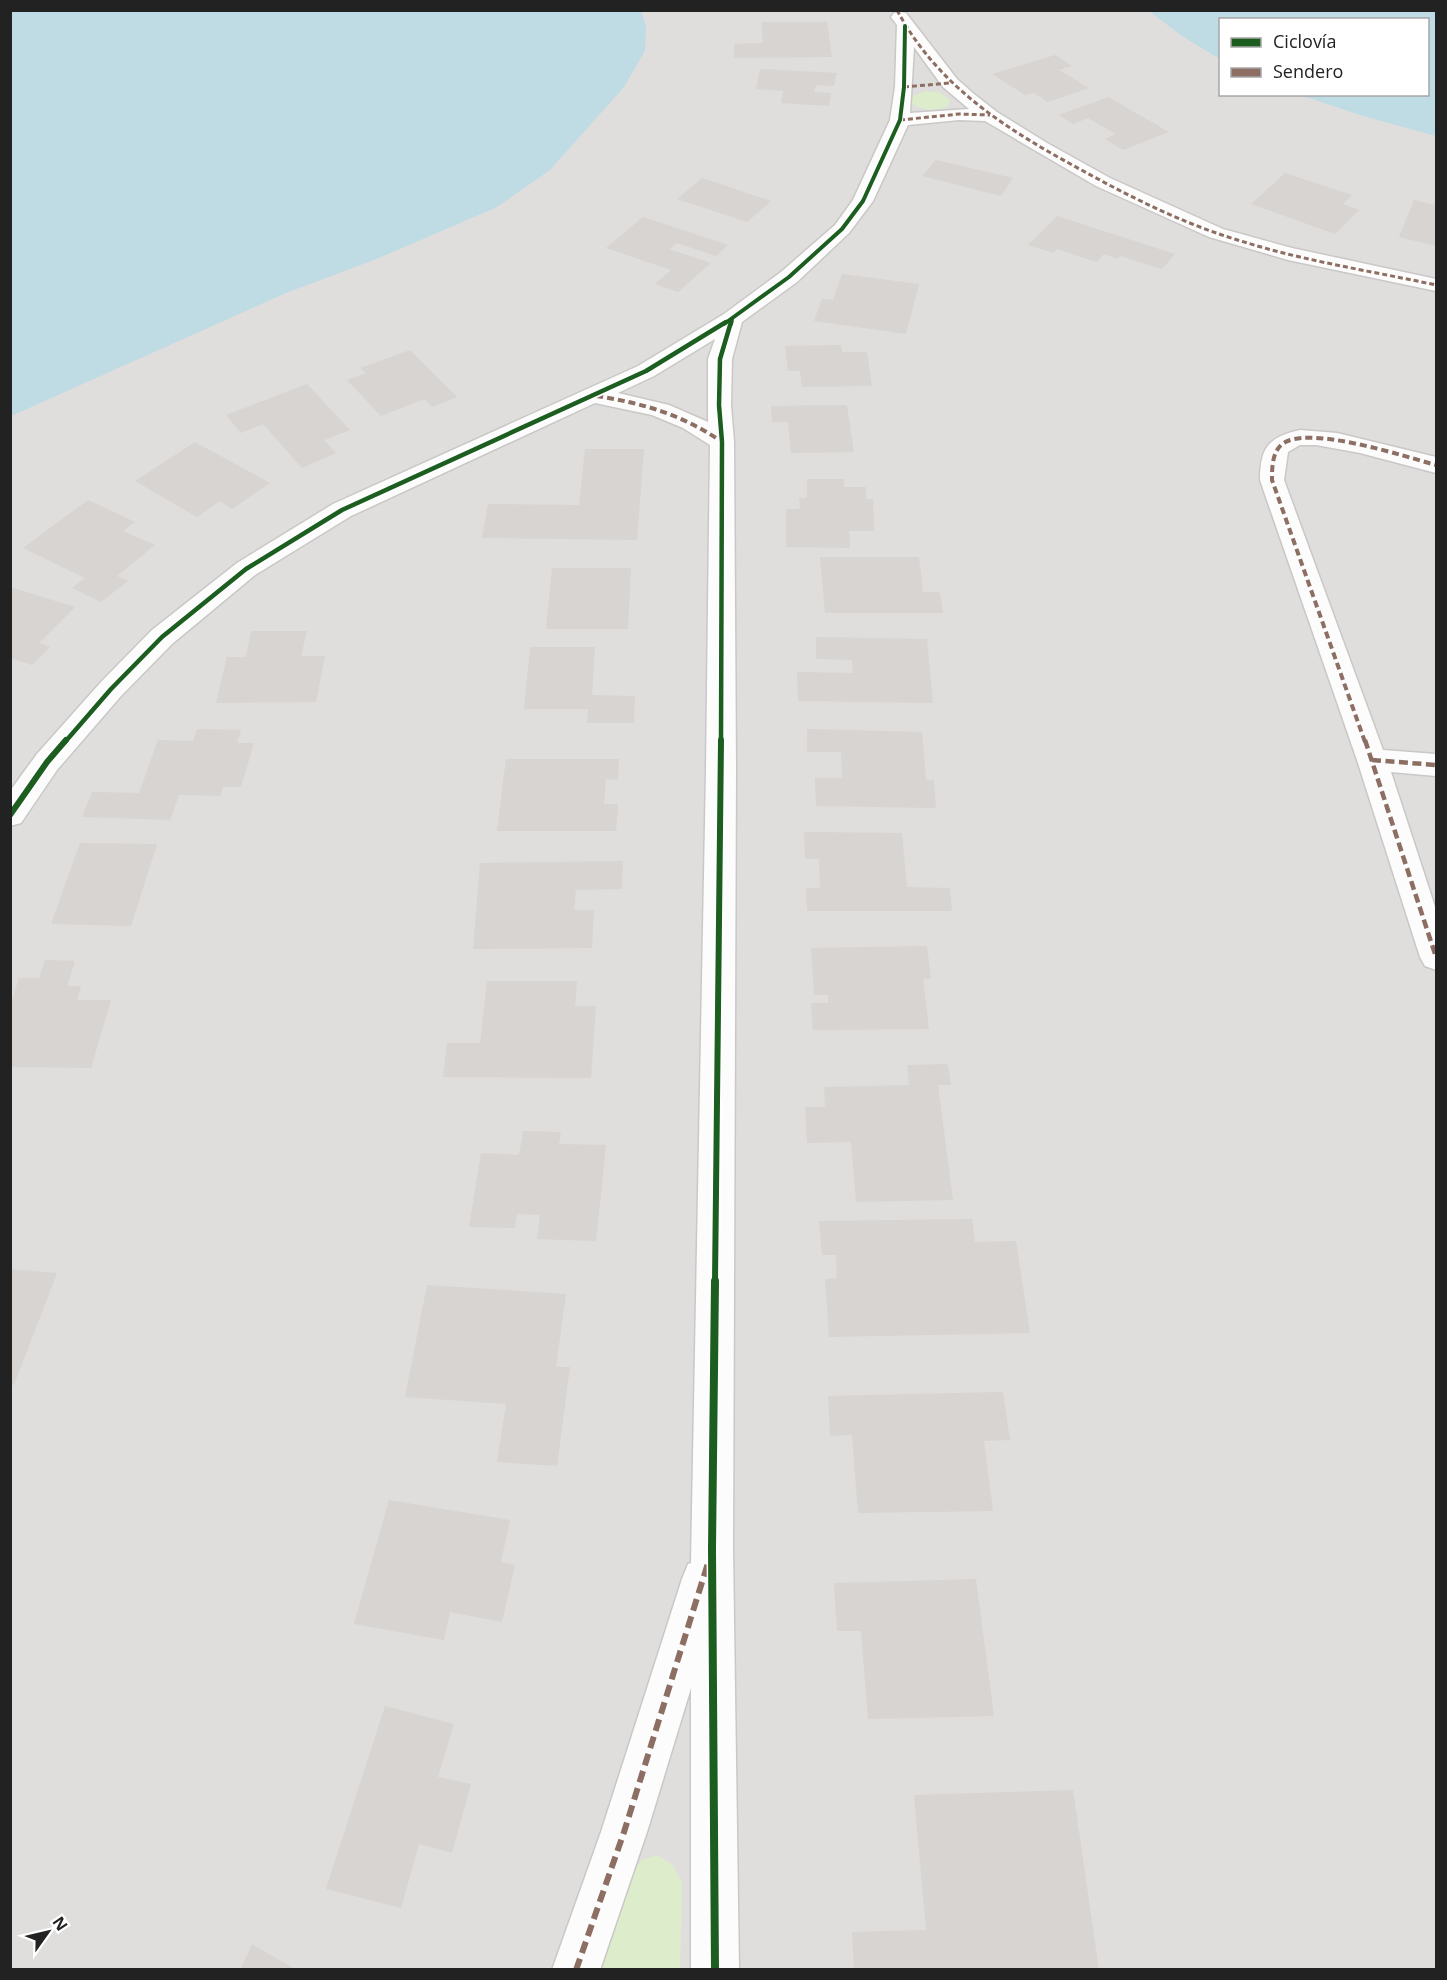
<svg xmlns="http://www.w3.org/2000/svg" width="1447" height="1980" viewBox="0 0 1447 1980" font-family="'Open Sans',sans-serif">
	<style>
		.residential { fill: #dfdedc; fill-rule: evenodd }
		.grass { fill: #ddeccb }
		.water { fill: #bfdbe3 }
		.building { fill: #d7d4d2 }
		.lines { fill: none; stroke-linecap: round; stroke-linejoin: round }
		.street-casing { stroke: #c9c8c7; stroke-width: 3 }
		.street { fill: #fdfcfc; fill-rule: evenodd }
		.quiet-far3 { stroke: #8d6e63; stroke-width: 3; stroke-dasharray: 5 3; stroke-linecap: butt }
		.quiet-far2 { stroke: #8d6e63; stroke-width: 4; stroke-dasharray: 7 4; stroke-linecap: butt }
		.quiet-far1 { stroke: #8d6e63; stroke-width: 4.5; stroke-dasharray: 9 4.5; stroke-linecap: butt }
		.quiet { stroke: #8d6e63; stroke-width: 6; stroke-dasharray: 12 6; stroke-linecap: butt }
		.cycleway-far3-casing { stroke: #fff; stroke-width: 6 }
		.cycleway-far2-casing { stroke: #fff; stroke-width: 8 }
		.cycleway-far1-casing { stroke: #fff; stroke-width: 10 }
		.cycleway-casing { stroke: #fff; stroke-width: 11 }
		.cycleway-far3 { stroke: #1b5e20; stroke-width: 4 }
		.cycleway-far2 { stroke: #1b5e20; stroke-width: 4.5 }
		.cycleway-far1 { stroke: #1b5e20; stroke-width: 6 }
		.cycleway { stroke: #1b5e20; stroke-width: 8 }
	</style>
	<rect width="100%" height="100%" fill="#f0eeeb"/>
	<path class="residential" d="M11 11H1436V1969L11 1970ZM1220 20H1428V94H1220Z"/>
	<g class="grass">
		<path d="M925 91 939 92 950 100 948 106C935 112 923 111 911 103V97Z"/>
		<path d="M657 1855 673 1865 682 1883 680 1969 602 1970 629 1874 642 1860Z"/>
	</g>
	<g class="water">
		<path d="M11 10 641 11 646 26 645 51 624 87 550 170 497 207 379 258 286 293 11 416Z"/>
		<path d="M1149 11H1436V136L1363 116 1300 95 1428 94V20H1220V59L1182 36Z"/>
	</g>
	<g class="building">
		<path d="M761 22H827L832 57 734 58V44L763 43Z"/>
		<path d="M1055 55 1072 66 1059 70 1089 88 1048 102 1034 93 1025 95 992 74Z"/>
		<path d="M760 69 837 73 834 86 816 85 814 92 831 93 829 106 781 103 783 91 756 89Z"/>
		<path d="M1108 97 1169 132 1123 150 1105 139 1116 134 1088 118 1073 124 1059 115Z"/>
		<path d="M936 160 1013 178 1001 196 922 176Z"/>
		<path d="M1285 173 1352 195 1343 204 1359 210 1335 234 1251 204Z"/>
		<path d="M702 178 771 201 747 222 677 199Z"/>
		<path d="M1414 200 1436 205V246L1399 237Z"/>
		<path d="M1057 216 1175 254 1162 269 1120 256 1118 259 1104 254 1096 262 1057 249 1053 253 1028 245Z"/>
		<path d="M643 217 728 245 716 256 677 243 669 249 711 263 678 292 655 284 671 270 606 248Z"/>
		<path d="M842 274 919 284 906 334 814 321 822 299 833 300Z"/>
		<path d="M841 345 842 352H867L872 386 802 387 800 371H788L785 346Z"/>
		<path d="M410 350 457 397 432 407 424 399 381 416 347 380 366 373 360 368Z"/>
		<path d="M307 384 350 430 324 440 336 453 302 468 263 424 241 433 226 415Z"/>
		<path d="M847 405 854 452 791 453 788 422H772L771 406Z"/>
		<path d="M195 442 270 483 232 509 220 501 197 517 135 481Z"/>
		<path d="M585 449H644L637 540 482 538 488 504 579 505Z"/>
		<path d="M807 479H844V487H866V499H873L874 531H849L850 548 786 547V509H800L799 498H807Z"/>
		<path d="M88 500 135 522 123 531 155 545 117 576 128 581 101 602 72 588 85 578 23 548Z"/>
		<path d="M820 557H919L923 592H940L943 613H825Z"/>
		<path d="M552 568H631L628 629H546Z"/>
		<path d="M10 587 75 607 39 643 50 647 32 665 10 658Z"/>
		<path d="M251 631H307L301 656H325L316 702 216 703 227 657H246Z"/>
		<path d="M816 637 927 639 933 703 798 701 797 672 853 673 852 660 816 659Z"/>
		<path d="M530 647H595L592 695 635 696 634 723H587L588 709H524Z"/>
		<path d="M197 729 241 730 237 743H254L241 787H223L220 796 179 795 170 820 82 817 92 792 139 793 158 740 193 741Z"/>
		<path d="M807 729 922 732 926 780H934L936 808 816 806 815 778H842L841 752H807Z"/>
		<path d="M506 759H619L618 780 606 779 604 804H618L616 831H497Z"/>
		<path d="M804 832 902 833 907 887 950 888 952 911H807L806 888H820L819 859H805Z"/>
		<path d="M80 843 157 844 131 926 51 924Z"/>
		<path d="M623 861 622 889 576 890 574 910H594L592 948 473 949 480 863Z"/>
		<path d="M927 946 931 978 923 979 929 1029 813 1030 811 1003H828V995H814L811 948Z"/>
		<path d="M45 960 75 961 67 986H81L77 1000H111L91 1068 10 1067V997H13L19 978H39Z"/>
		<path d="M487 981H577L575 1006H596L591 1078 443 1077 447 1043H480Z"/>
		<path d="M948 1064 951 1085H938L953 1200 856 1202 851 1142 807 1143 805 1107H825L824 1087 909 1085 907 1065Z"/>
		<path d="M523 1131 561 1132 559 1144 606 1145 596 1241 537 1239 540 1215 517 1214 515 1228 469 1227 481 1153 519 1155Z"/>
		<path d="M972 1219 975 1242 1016 1241 1030 1333 829 1337 825 1279 837 1278 836 1255H822L819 1221Z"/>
		<path d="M10 1269 57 1273 14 1385H10Z"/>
		<path d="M427 1285 566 1294 556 1367H570L557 1466 497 1462 506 1404 405 1397Z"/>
		<path d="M1003 1392 1010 1440 984 1441 993 1511 858 1513 852 1435 830 1436 828 1396Z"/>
		<path d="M389 1500 510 1520 501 1562 515 1565 502 1622 450 1612 444 1640 354 1624Z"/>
		<path d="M976 1579 994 1716 868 1719 861 1631H837L834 1583Z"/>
		<path d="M385 1706 454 1724 438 1777 471 1784 452 1853 419 1844 401 1908 326 1889Z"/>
		<path d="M1073 1790 1099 1970H854L852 1932 926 1930 914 1795Z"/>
		<path d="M252 1944 296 1970H240Z"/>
	</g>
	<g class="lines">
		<g class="street-casing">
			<g id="street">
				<path d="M900 12 906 13 957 79 974 94 997 112 1047 143 1110 178 1223 229 1292 248 1436 279V291L1288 260 1209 237 1096 186 985 121 959 120 908 125 873 201 849 233 797 282 742 322 732 359 731 405 734 442 736 769 733 1549 739 1970H691V1688L647 1832 600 1970H552L601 1832 682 1579 688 1564 691 1563 706 769 710 445 683 428 652 415 595 403 351 516 255 575 172 644 121 696 57 770 21 823 10 826V791L37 754 101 682 152 630 237 563 333 504 638 366 724 314 781 272 835 225 853 200 890 120 895 87 897 25 891 17 894 13ZM914 47 943 87 969 109 910 113ZM715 339 708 359V422L669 405 618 393 654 376Z"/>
				<path d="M1300 430 1337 433 1436 457V473L1360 453 1316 445H1300L1288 452 1284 480 1383 750 1436 754V776L1391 772 1436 910V970L1425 966 1420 957 1357 760 1260 480C1260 447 1269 437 1300 430Z"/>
			</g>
		</g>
		<use href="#street" class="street"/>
		<g class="quiet-far3">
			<path d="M897 10C939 89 1011 132 1087 173 1136 200 1187 225 1241 241 1304 261 1371 271 1436 285"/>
			<path d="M904 87 950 83"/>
			<path d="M900 120 959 114 990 115"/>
		</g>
		<g class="quiet-far2">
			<path d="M596 396C643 403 683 415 722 442"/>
			<path d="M1365 742 1272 480C1272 468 1272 454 1281 445 1305 423 1406 457 1436 465"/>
		</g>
		<g class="quiet-far1">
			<path d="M1365 740 1436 957"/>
			<path d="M1372 760 1436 765"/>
		</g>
		<path class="quiet" d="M576 1970 624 1832 708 1563"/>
		<g class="cycleway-far3-casing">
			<g id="cycleway-far3">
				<path d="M724 324 789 277 842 229 863 201 900 120 904 87 905 26"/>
				<path d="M731 324 732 319"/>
			</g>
		</g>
		<g class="cycleway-far2-casing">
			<g id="cycleway-far2">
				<path d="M65 742 111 689 162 637 246 569 342 510 646 371 726 322"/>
				<path d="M721 742 722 442 719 405 720 359 731 322"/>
			</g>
		</g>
		<g class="cycleway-far1-casing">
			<g id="cycleway-far1">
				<path d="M10 815 47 762 66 740"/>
				<path d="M715 1282 721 740"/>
			</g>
		</g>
		<g class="cycleway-casing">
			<path id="cycleway" d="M715 1970 712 1549 715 1281"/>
		</g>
		<use href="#cycleway-far3" class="cycleway-far3"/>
		<use href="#cycleway-far2" class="cycleway-far2"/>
		<use href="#cycleway-far1" class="cycleway-far1"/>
		<use href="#cycleway" class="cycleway"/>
	</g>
	<rect width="1447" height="1980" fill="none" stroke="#222222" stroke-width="24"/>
	<rect x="1219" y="18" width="210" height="78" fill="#ffffff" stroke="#a7a7a7" stroke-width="1.5"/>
	<rect x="1231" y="38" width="30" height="9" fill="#1b5e20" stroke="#a7a7a7" stroke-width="1.5"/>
	<text x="1273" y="48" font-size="18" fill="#222222">Ciclovía</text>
	<rect x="1231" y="68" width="30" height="9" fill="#8d6e63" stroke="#a7a7a7" stroke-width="1.5"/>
	<text x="1273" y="78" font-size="18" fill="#222222">Sendero</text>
	<g transform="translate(48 1932) rotate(56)" stroke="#ffffff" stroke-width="4.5" paint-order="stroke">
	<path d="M0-4.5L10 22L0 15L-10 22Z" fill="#222222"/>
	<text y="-9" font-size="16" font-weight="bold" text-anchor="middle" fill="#222222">N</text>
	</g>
</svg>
